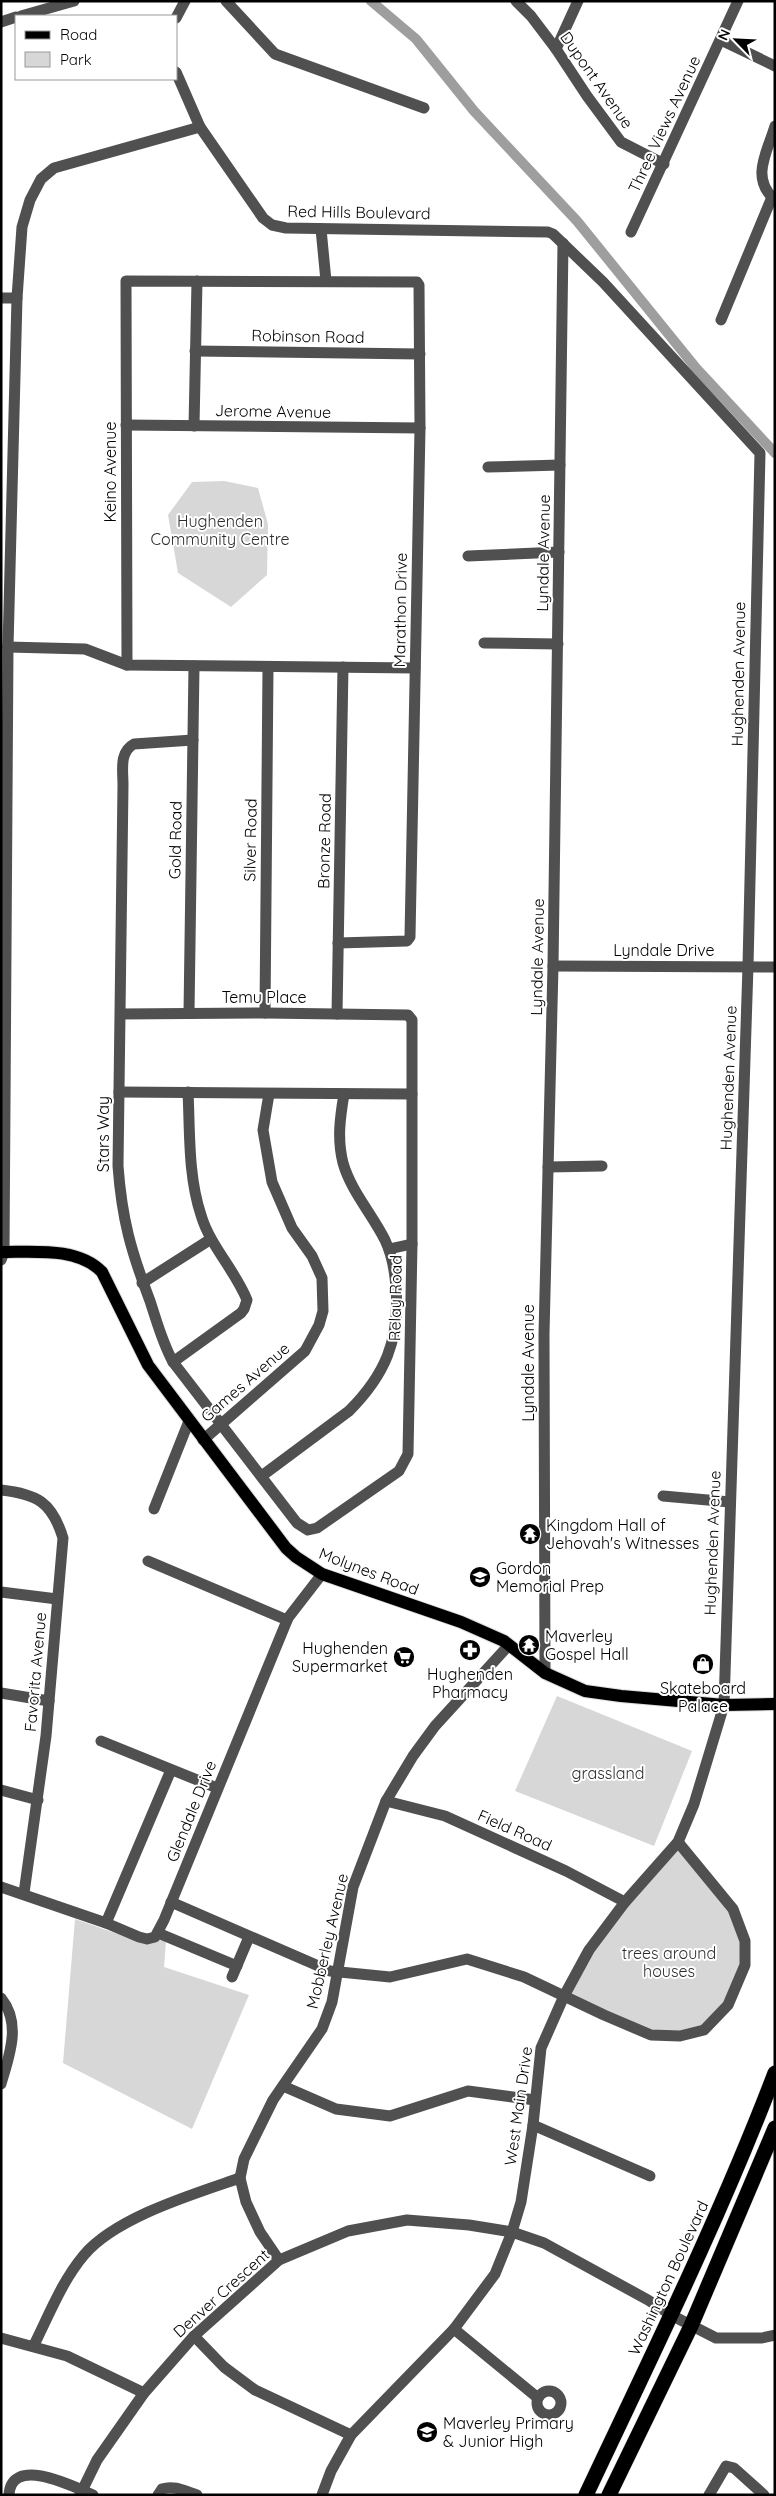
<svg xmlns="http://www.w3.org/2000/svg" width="776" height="2496" viewBox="0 0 776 2496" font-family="Quicksand,sans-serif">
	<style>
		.green { fill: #d7d7d7 }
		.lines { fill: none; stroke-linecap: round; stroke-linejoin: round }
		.canal { stroke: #9e9e9e; stroke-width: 10 }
		.major-casing { stroke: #dbdbdb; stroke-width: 14 }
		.highway-casing { stroke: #dbdbdb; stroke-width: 16 }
		.minor { stroke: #505050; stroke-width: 11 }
		.major { stroke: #000; stroke-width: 12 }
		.highway { stroke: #000; stroke-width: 15 }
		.labels { text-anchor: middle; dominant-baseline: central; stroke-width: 4; stroke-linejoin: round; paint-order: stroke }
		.street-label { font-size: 16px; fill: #000; stroke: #fff }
		.park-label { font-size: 16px; fill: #2e2e2e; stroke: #fff }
		.poi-label { font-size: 16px; fill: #000; stroke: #fff; text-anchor: start }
	</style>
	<rect width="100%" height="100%" fill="#fff"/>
	<g class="green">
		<path d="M224 481 258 488 268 524 267 575 231 607 178 573 168 515 192 482Z"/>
		<path d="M557 1696 692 1751 654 1846 515 1791Z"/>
		<path d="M678 1842 733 1909 745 1965 728 2005 704 2030 651 2035 567 1994 589 1950Z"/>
		<path d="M75 1919 146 1944 158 1940 166 1941 164 1967 249 1995 192 2129 63 2063Z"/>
	</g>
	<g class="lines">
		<path class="canal" d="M371 1 416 39 474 111 577 221 696 368 775 453"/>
		<g class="major-casing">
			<path id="major" d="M1 1252C35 1252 78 1247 102 1272L148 1365 286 1548 296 1557 322 1574 461 1622 504 1641 545 1673 585 1691 621 1696 724 1705 775 1704"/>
		</g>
		<g class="highway-casing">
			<g id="highway">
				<path d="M586 2495C652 2355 720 2217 775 2073"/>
				<path d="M609 2495 691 2326 775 2128"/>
			</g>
		</g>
		<g class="minor">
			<path d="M226 1 275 54 424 108"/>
			<path d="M516 1 531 16 556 49 587 96 621 142 664 164"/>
			<path d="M21 16 74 1"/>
			<path d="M176 18 185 1"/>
			<path d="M1 22 16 17"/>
			<path d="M721 40 775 66"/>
			<path d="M556 49 578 1"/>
			<path d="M176 72 200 127 263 218 272 225 286 228 548 232 553 234 603 282 760 453 748 966 724 1705 694 1804 678 1842 625 1902 589 1950 564 1996 541 2048 533 2125 521 2202 512 2232 495 2274 454 2329 351 2435 331 2471 322 2495"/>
			<path d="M775 126C767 153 750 178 775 200"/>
			<path d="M321 229 326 281"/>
			<path d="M631 232 738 1"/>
			<path d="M1 298H17"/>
			<path d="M721 320 772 197"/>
			<path d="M195 351 420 354"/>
			<path d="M126 425 420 428"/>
			<path d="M194 426 197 281"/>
			<path d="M488 467 560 465"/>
			<path d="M468 556 559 552"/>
			<path d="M484 643 558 644"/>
			<path d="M8 647 85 649 127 665 415 668"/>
			<path d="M127 665 126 281 417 282 419 285 420 428 410 937 407 941 338 943"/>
			<path d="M553 966 775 967"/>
			<path d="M189 1013 194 666"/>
			<path d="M265 1013 268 667"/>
			<path d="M120 1014 265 1013 408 1015 412 1020V1244L408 1454 399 1471 317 1528 308 1530 297 1523 173 1362C162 1342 157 1322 150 1301 131 1251 122 1220 118 1166L123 785C123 770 119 752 134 744L193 740"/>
			<path d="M337 1014 343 667"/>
			<path d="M119 1092 412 1094"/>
			<path d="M548 1167 602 1166"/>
			<path d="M389 1249 412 1244"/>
			<path d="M1 1260 4 1252 8 647 17 298 22 227 30 200 41 179 54 168 200 127"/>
			<path d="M142 1283 211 1239"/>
			<path d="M173 1362 241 1313 244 1309 247 1300C235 1270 210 1246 201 1215 188 1176 190 1132 188 1092"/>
			<path d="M203 1440 305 1351 319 1325 323 1311 322 1278 312 1256 292 1228 272 1182 263 1130 269 1094"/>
			<path d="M263 1475 349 1411C385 1375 400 1340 396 1288 395 1272 392 1255 385 1240 372 1214 351 1191 343 1163 337 1139 340 1118 344 1094"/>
			<path d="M1 1490C37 1494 52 1502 63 1538L46 1736 24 1893"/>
			<path d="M663 1496 730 1502"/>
			<path d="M154 1509 189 1421"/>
			<path d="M148 1561 287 1620"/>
			<path d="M1 1592 57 1599"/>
			<path d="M545 1673 544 1334 553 966 563 243"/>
			<path d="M1 1693 49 1701"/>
			<path d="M101 1741 217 1788"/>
			<path d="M1 1790 38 1800"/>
			<path d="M386 1801 445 1816 566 1871 625 1902"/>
			<path d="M1 1887 106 1923 139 1937 147 1939 155 1937 164 1920 288 1618 322 1574"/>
			<path d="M171 1902 330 1971 390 1977 467 1959 524 1977 604 2015 651 2035 680 2036 704 2030 728 2005 745 1965V1941L733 1909 678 1842"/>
			<path d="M106 1923 171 1770"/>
			<path d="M158 1933 237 1966"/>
			<path d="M232 1977 249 1937"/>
			<path d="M1 1998C22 2024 9 2056 1 2084"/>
			<path d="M283 2086 336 2109 390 2116 468 2091 535 2100"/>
			<path d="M533 2125 650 2176"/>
			<path d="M279 2260 260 2232 246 2202 240 2178 244 2159 273 2100 322 2029 332 2002 353 1887 386 1801 413 1756 435 1726 509 1645"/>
			<path d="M454 2329 538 2398"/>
			<path d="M194 2336 224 2367 255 2390 351 2435"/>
			<path d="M1 2338 67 2356 144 2393"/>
			<path d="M34 2345C49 2315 62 2281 84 2255 116 2217 194 2194 240 2178"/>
			<circle cx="549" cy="2403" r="12"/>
			<path d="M9 2495C11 2455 73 2486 93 2495"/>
			<path d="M80 2495 97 2460 144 2393 194 2336 279 2260 348 2231 407 2220 469 2225 512 2232 544 2243 648 2300 671 2315 716 2338H762L775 2335"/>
			<path d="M158 2495 162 2489C174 2485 185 2491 197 2495"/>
			<path d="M709 2495 726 2466 734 2468 764 2495"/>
		</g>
		<use href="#major" class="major"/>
		<use href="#highway" class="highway"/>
	</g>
	<defs>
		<g id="temple-disc" transform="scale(1.125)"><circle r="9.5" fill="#000" stroke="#fff"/><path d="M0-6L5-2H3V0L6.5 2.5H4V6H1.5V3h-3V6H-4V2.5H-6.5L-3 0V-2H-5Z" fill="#fff"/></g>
		<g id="school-disc" transform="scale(1.125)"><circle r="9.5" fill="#000" stroke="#fff"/><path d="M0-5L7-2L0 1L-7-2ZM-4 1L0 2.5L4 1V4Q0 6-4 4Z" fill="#fff"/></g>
		<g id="pharmacy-disc" transform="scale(1.125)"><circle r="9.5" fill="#000" stroke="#fff"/><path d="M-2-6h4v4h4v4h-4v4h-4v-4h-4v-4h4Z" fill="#fff"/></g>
		<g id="supermarket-disc" transform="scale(1.125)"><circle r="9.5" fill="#000" stroke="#fff"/><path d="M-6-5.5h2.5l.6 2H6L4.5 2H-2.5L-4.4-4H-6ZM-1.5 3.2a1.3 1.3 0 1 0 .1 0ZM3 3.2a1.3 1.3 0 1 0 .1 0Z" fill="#fff"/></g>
		<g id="shop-disc" transform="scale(1.125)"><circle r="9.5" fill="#000" stroke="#fff"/><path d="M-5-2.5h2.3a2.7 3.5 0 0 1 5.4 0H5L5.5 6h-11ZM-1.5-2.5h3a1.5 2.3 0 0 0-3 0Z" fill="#fff"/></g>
	</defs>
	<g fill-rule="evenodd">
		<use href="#temple-disc" x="530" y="1534"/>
		<use href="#school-disc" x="480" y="1577"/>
		<use href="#temple-disc" x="529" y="1645"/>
		<use href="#pharmacy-disc" x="470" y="1650"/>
		<use href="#supermarket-disc" x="404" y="1657"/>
		<use href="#shop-disc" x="703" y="1664"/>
		<use href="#school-disc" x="427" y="2432"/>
	</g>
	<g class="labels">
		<g class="street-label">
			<text transform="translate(597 80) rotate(55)">Dupont Avenue</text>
			<text transform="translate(664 124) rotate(-65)">Three Views Avenue</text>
			<text transform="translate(359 212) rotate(1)">Red Hills Boulevard</text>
			<text transform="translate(308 336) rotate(1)">Robinson Road</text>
			<text transform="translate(273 411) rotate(1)">Jerome Avenue</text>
			<text transform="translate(110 472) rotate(-90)">Keino Avenue</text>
			<text transform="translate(543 553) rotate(-89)">Lyndale Avenue</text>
			<text transform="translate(400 610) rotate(-89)">Marathon Drive</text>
			<text transform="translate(738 674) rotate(-89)">Hughenden Avenue</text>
			<text transform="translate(175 840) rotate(-89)">Gold Road</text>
			<text transform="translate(250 840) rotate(-89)">Silver Road</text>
			<text transform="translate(324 841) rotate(-89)">Bronze Road</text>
			<text x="664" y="950">Lyndale Drive</text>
			<text transform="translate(537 957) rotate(-89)">Lyndale Avenue</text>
			<text x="264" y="997">Temu Place</text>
			<text transform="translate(728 1078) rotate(-88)">Hughenden Avenue</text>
			<text transform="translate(103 1134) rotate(-90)">Stars Way</text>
			<text transform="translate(395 1298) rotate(-89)">Relay Road</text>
			<text transform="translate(528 1363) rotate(-90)">Lyndale Avenue</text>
			<text transform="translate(245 1382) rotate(-41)">Games Avenue</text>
			<text transform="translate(712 1543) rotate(-88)">Hughenden Avenue</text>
			<text transform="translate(369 1571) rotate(21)">Molynes Road</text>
			<text transform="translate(35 1672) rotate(-85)">Favorita Avenue</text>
			<text transform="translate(191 1811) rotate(-68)">Glendale Drive</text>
			<text transform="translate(515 1830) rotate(24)">Field Road</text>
			<text transform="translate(327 1941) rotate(-77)">Mobberley Avenue</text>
			<text transform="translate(518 2106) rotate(-82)">West Main Drive</text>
			<text transform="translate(668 2278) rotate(-65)">Washington Boulevard</text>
			<text transform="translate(221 2293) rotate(-42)">Denver Crescent</text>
		</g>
		<g class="park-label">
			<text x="220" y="521">Hughenden<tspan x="220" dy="18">Community Centre</tspan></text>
			<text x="608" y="1773">grassland</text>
			<text x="669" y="1953">trees around<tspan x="669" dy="18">houses</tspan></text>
		</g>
		<g class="poi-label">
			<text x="546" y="1525">Kingdom Hall of<tspan x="546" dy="18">Jehovah's Witnesses</tspan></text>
			<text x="496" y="1568">Gordon<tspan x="496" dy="18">Memorial Prep</tspan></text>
			<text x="545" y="1636">Maverley<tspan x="545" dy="18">Gospel Hall</tspan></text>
			<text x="388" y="1648" text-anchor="end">Hughenden<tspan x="388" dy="18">Supermarket</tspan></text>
			<text x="470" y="1674" text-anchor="middle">Hughenden<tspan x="470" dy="18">Pharmacy</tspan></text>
			<text x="703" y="1688" text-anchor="middle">Skateboard<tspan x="703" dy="18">Palace</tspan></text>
			<text x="443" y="2423">Maverley Primary<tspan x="443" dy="18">&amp; Junior High</tspan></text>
		</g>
	</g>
	<rect width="776" height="2496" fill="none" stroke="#000000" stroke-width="5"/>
	<rect x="15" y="15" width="162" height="65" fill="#ffffff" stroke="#999999"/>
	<rect x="25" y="31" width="25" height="8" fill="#000000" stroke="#999999"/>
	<text x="60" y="40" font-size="15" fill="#000000">Road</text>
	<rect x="25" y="52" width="25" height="15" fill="#d7d7d7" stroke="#999999"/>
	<text x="60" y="65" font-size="15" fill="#000000">Park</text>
	<g transform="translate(736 40) rotate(294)" stroke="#ffffff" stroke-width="4" paint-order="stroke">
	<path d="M0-4L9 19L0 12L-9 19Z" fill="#000000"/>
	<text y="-8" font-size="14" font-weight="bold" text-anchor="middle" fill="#000000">N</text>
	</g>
</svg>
